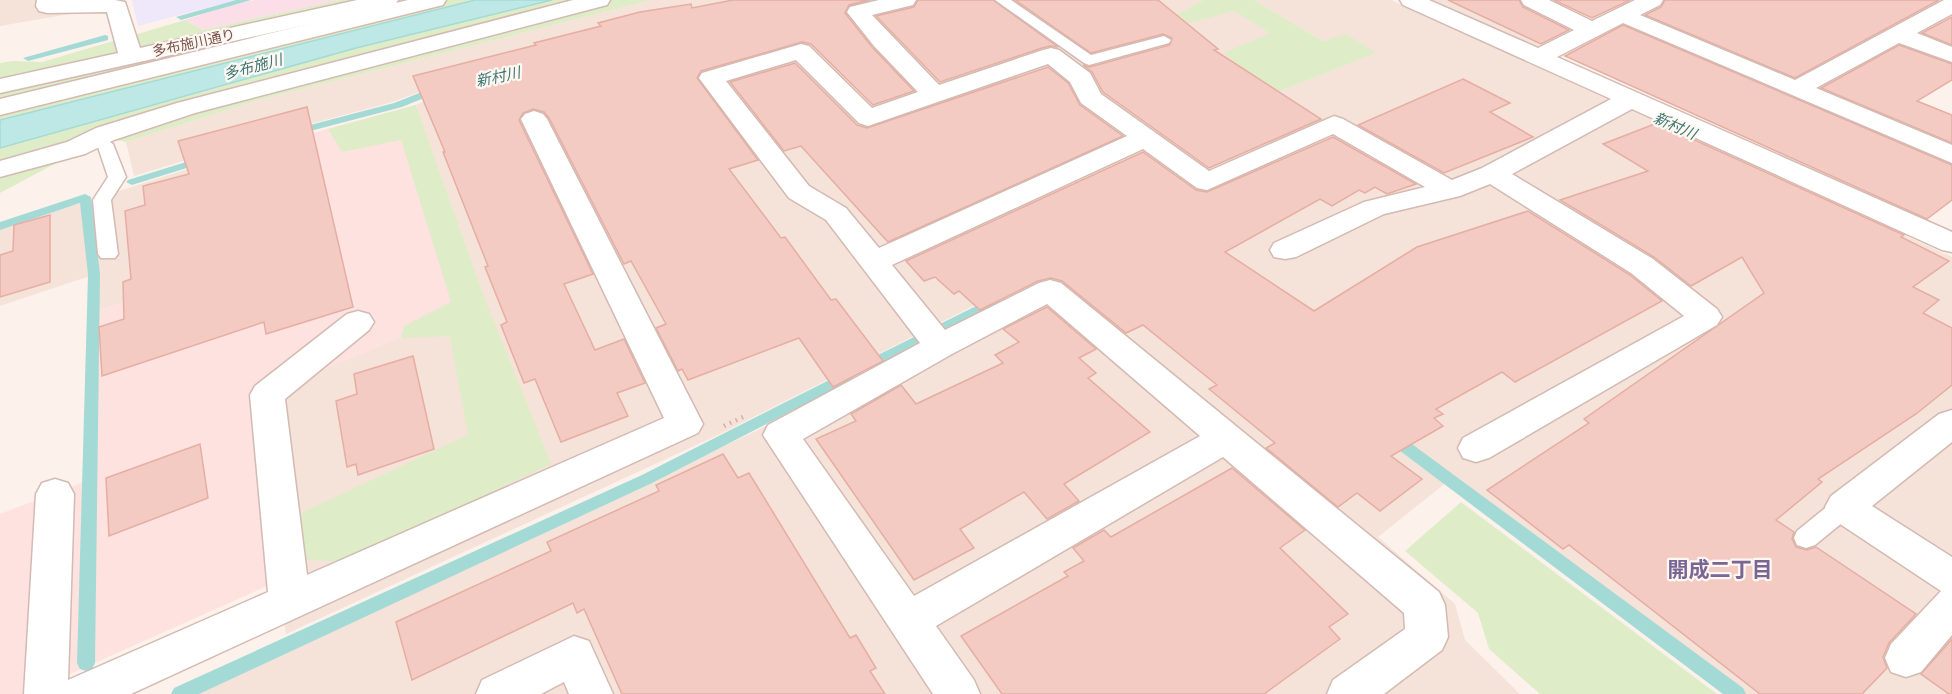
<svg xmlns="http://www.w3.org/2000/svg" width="1952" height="694" viewBox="0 0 1952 694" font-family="Figtree,'Noto Sans JP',sans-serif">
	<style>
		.residential { fill: #f5e2d9 }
		.commercial { fill: #fde2df }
		.education { fill: #efe7fa }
		.medical { fill: #fbdee8 }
		.green { fill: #dfecc8 }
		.water { fill: #bee8e5; stroke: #a4dad6; stroke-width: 1.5 }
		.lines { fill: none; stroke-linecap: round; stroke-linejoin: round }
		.stream { fill: #a4dad6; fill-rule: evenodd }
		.building { fill: #f3cbc2; stroke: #e6ada2; stroke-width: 1.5 }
		.service-casing { stroke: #d3bab2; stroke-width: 3 }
		.pedestrian-casing { stroke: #d3bab2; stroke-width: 3 }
		.minor-casing { stroke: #d3bab2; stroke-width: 3 }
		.path { stroke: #d9ada4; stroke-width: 4.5; stroke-dasharray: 1.5 5; stroke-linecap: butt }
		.service { fill: #fff; fill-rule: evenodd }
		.pedestrian { fill: #fff; fill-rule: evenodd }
		.minor { fill: #fff; fill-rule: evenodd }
		.labels { text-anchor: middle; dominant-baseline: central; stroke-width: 4.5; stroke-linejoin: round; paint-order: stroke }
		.far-street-label { font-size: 14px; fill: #7a534d; stroke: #fff7f2 }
		.far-water-label { font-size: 15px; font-style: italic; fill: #3c7774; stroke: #fff7f2 }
		.near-neighbourhood-label { font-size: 21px; font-weight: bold; fill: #7a6695; stroke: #fff7f2 }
	</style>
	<rect width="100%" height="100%" fill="#fdf2eb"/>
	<g class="residential">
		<path d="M0 0H127L87 11 0 26Z"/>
		<path d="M652 0H847L428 89 389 103 261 137 134 176 126 142 256 101Z"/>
		<path d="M899 0H1203L1176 16 1189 22 1234 11 1271 33 1273 94 1375 53 1346 35 1323 41 1254 0H1391L1952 257V694H1741L1125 229 718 435 286 634 276 582 249 400 486 302 416 105 434 96 690 35Z"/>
		<path d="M1420 0H1519L1572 27 1530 50Z"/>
		<path d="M225 157 237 269 89 313 90 276 0 306V229Z"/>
		<path d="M1122 242 1447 482 1378 537 1455 604 1465 640 1520 694H191L754 432Z"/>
	</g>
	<path class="commercial" d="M416 105 486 302 250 400 276 582 25 694H0V514L86 481 89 313 237 269 225 157Z"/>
	<path class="education" d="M132 0H236L138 26Z"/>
	<path class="medical" d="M255 0H339L202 30 185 20 234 4Z"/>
	<g class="green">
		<path d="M339 0H475L0 120V63L12 61 42 62 185 20 202 30Z"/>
		<path d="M550 0H652L256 101 126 142 105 137 0 193V148L356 48Z"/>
		<path d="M1203 0H1254L1323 41 1346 34 1376 53 1273 94 1224 53 1270 33 1234 11 1189 23 1175 16Z"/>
		<path d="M416 105 486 302 551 464 342 562 305 559 299 514 468 435 450 336 401 338 404 326 451 302 401 140 342 152 328 129Z"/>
		<path d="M1461 502 1717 694H1540L1489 649 1478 613 1405 551Z"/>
	</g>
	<path class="water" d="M475 0H552L356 48 0 148V120Z"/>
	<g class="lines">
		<g class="stream">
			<path d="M236 0H251L181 20 176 17Z"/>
			<path d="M859 0H874L837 11 832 8Z"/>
			<path d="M1628 26H1634L1755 79 1750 82 1746 81 1628 30Z"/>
			<path d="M105 35 108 36V40L28 61 23 58Z"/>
			<path d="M437 86 442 89 441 91 402 107 295 135 290 132 291 130 394 103Z"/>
			<path d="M1794 94 1892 136 1893 138 1888 141 1884 140 1790 99 1789 97Z"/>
			<path d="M202 157 206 158V162L132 185 126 182 128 180Z"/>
			<path d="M85 194 91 197 100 274 95 663 92 669 86 671 80 669 77 663 88 274 80 203 0 230V222Z"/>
			<path d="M994 297 1000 301 999 304 872 369H862L860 366 862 363Z"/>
			<path d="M847 371 852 372 854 376 852 380 652 483 199 694H171L174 688 642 475Z"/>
			<path d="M1392 431 1397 433 1743 688 1746 694H1723L1387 441 1385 437 1387 433Z"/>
		</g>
	</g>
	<g class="building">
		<path d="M733 0H869L849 5 845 13 872 47 914 91 873 105 811 44 802 42 701 71 697 78 758 160 729 169 781 238 785 237 831 300 836 299 883 361 833 387 799 338 688 380 682 369 678 371 656 328 666 324 631 261 624 264 549 118 544 112 533 109 523 113 519 120 593 274 564 284 595 350 624 339 645 383 617 393 628 416 561 442 535 379 524 383 501 325 507 322 485 267 488 266 443 152H445L413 76 536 45 534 43 601 26 598 23 640 12 691 4 692 8Z"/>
		<path d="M918 0H993L1058 47 1050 46 1042 48 940 82 876 16 914 7Z"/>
		<path d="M1015 0H1158L1218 49 1214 50 1321 119 1209 168 1103 92 1092 72 1083 65 1090 67 1170 45 1172 38 1163 34 1091 53Z"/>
		<path d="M1448 0H1519L1523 7 1569 30 1541 44Z"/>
		<path d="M1554 0H1630L1592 18Z"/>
		<path d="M1665 0H1939L1795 78 1645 15 1661 7Z"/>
		<path d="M1952 17V45L1922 33Z"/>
		<path d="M1623 25 1952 165V200L1927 219 1565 56Z"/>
		<path d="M1899 45 1952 64V80L1917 101 1952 115V143L1821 88Z"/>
		<path d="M795 63 857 125 867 128 1048 67 1068 83 1080 105 1123 136 888 242 801 146 784 151 730 82Z"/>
		<path d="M1463 79 1510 103 1490 112 1533 137 1444 173 1358 125Z"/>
		<path d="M307 107 353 307 266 334 264 322 102 376 99 327 124 319 123 282 131 279 125 211 145 205 143 186 189 174 178 141Z"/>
		<path d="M1657 123 1904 235 1901 237 1949 261 1913 287 1939 300 1923 313 1952 328V385L1916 414 1818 479 1822 482 1776 520 1794 532 1792 539 1796 547 1807 550 1816 547 1916 614 1889 643 1883 657 1887 668 1862 694H1760L1569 545 1563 549 1487 490 1589 423 1584 419 1764 293 1742 257 1691 286 1654 257 1560 200 1648 171 1603 144Z"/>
		<path d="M1333 137 1416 184 1387 194 1375 187 1365 193 1359 190 1332 206 1320 199 1225 252 1314 311 1417 247 1528 211 1630 275 1662 301 1515 382 1502 372 1436 409 1443 414 1434 418 1443 426 1391 456 1422 479 1380 511 1357 493 1338 507 1266 448 1275 443 1209 389 1217 385 1143 325 1126 333 1062 281 1051 278 1038 281 980 310 959 291 954 294 935 277 924 281 906 261 1143 152 1196 190 1207 192Z"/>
		<path d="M50 215V282L0 297V255L13 251 14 225Z"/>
		<path d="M1047 307 1096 349 1079 358 1096 373 1088 378 1150 432 1064 484 1079 501 1047 519 1024 492 960 529 974 548 914 580 816 439 856 421 851 414 901 385 916 404 1003 363 995 355 1019 342 1003 329Z"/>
		<path d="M413 356 434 449 358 475 356 464 347 467 336 401 357 394 354 374Z"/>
		<path d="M200 444 208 498 109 536 106 478Z"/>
		<path d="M723 454 738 478 749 473 850 638 856 635 876 668 870 671 885 694H622L584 609 577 613 573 603 412 680 396 622 551 551 547 542 659 491 656 485Z"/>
		<path d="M1232 468 1305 530 1280 548 1348 614 1329 627 1340 639 1264 694H1002L961 636 1068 576 1064 572 1084 561 1073 548 1104 530 1111 537Z"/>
		<path d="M1952 639V694H1949L1921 674Z"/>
	</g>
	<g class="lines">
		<g class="service-casing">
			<g id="service">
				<path d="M995 0H1011L1091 55 1164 36 1171 40 1169 43 1089 65 1084 63Z"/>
				<path d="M105 139 113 144 126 177 111 200 118 254 115 258H101L98 254 93 200 108 177 97 144Z"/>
				<path d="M1844 497 1853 500 1856 507 1853 514 1815 545 1806 548 1797 545 1794 538 1797 531 1835 500Z"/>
			</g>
		</g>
		<g class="pedestrian-casing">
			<g id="pedestrian">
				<path d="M408 0H446L443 5 0 115V99Z"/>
				<path d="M573 0H610L607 5 195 113 114 140 85 154 0 177V161L67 142 96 128 177 103Z"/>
			</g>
		</g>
		<g class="minor-casing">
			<g id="minor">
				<path d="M37 0H115L125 2 140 48 357 0H398L395 5 387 7 0 93V79L118 53 107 12 47 13 39 11 36 6Z"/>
				<path d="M879 0H916L913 5 872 15 939 85 1043 50 1051 48 1059 50 1090 73 1101 94 1209 171 1334 116 1343 119 1452 180 1482 168 1611 99 1403 5 1400 0H1429L1538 48 1574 30 1524 5 1521 0H1549L1592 21 1635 0H1663L1660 5 1640 15 1795 80 1944 0H1952V14L1917 33 1952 47V62L1899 43 1816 88 1952 145V163L1623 23 1557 57 1952 232V252L1942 250 1632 109 1512 174 1653 259 1717 309 1722 317 1717 325 1489 458 1476 462 1463 458 1458 448 1463 438 1684 316 1631 273 1490 184 1460 196 1384 214 1296 257 1285 259 1274 257 1270 250 1274 243 1364 202 1425 187 1333 134 1207 190 1197 188 1143 149 892 265 945 330 1039 283 1050 280 1061 283 1439 592 1445 605 1448 637 1442 650 1384 694H1327L1333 680 1405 629 1404 613 1223 457 936 626 974 680 980 694H933L763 435 768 425 920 343 826 220 789 198 699 78 702 73 801 44 809 46 872 108 918 92 874 46 847 12 850 7ZM796 60 859 123 868 126 1048 64 1070 82 1081 103 1127 136 879 248 846 208 809 186 726 81ZM1047 304 1200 436 914 596 803 439 952 354Z"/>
				<path d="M534 111 543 114 547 119 703 424 698 433 131 694H24L36 494 42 483 55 479 68 483 74 494 68 680 268 592 250 395 255 386 347 314 358 311 369 314 374 322 369 330 285 399 307 575 664 418 521 119 525 114Z"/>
				<path d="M1952 410V442L1872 506 1952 557V635L1921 672 1906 677 1891 672 1885 658 1891 644 1941 591 1831 518 1825 507 1831 496 1939 414Z"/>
				<path d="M574 636 589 641 613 694H569L564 682 541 694H476L482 680Z"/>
			</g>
		</g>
		<path class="path" d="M724 426 745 416"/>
		<use href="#service" class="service"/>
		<use href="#pedestrian" class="pedestrian"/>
		<use href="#minor" class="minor"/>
	</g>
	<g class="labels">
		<g class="far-street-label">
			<text transform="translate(194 43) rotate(-12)">多布施川通り</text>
		</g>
		<g class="far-water-label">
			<text transform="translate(253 67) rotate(-15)">多布施川</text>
			<text transform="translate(498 77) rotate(-12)">新村川</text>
			<text transform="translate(1675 126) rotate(24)">新村川</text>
		</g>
		<g class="near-neighbourhood-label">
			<text x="1720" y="569">開成二丁目</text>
		</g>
	</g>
</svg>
